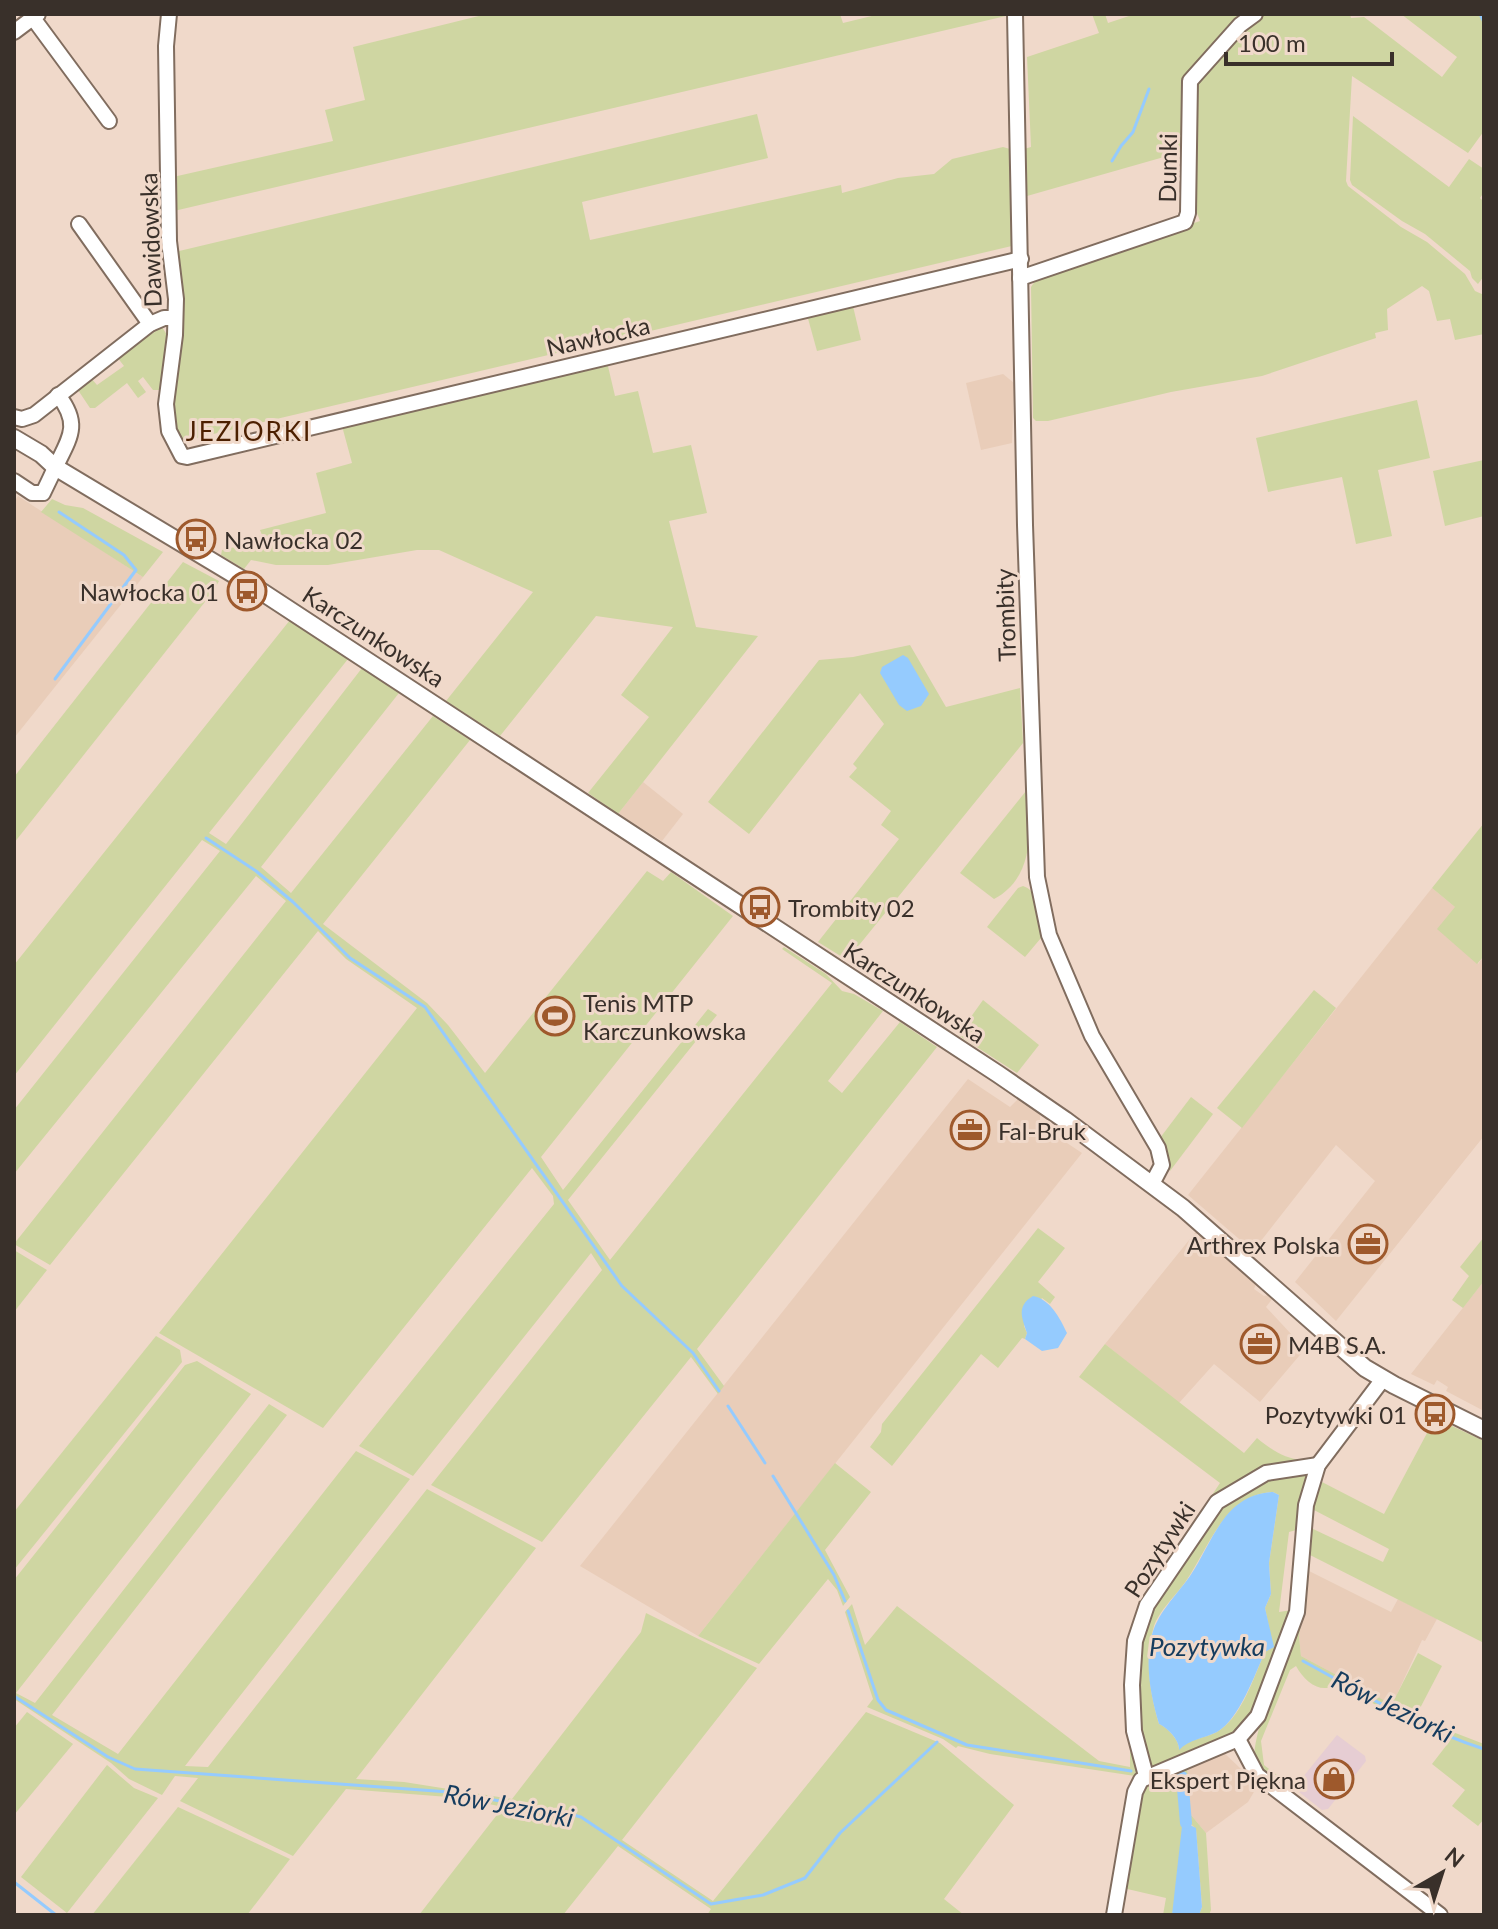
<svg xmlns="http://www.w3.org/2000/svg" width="1498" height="1929" viewBox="0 0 1498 1929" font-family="Lato,sans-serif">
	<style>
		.commercial { fill: #e6cdd3 }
		.built { fill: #e9cdb9 }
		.green { fill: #cfd6a2; fill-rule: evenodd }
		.water { fill: #95cbfe }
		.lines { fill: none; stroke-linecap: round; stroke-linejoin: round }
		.stream { stroke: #95cbfe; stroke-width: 3 }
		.canal { stroke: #95cbfe; stroke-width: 12 }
		.minor-casing { stroke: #816d5f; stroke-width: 18 }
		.tertiary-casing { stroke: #816d5f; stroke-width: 20 }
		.minor { stroke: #fff; stroke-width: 14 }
		.tertiary { stroke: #fff; stroke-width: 16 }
		.labels { text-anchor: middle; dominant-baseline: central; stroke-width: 6; stroke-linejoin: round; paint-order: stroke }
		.street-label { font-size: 24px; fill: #39302a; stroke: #f0d9ca }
		.poi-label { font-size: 24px; fill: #39302a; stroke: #f0d9ca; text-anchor: start }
		.neighbourhood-label { font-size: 26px; letter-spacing: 2px; fill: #4c1f00; stroke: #f0d9ca }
		.water-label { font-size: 26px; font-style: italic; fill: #153c5e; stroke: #f0d9ca }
	</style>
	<rect width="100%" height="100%" fill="#f0d9ca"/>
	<path class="commercial" d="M1337 1735 1365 1756 1366 1761 1328 1809 1322 1810 1294 1788Z"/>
	<g class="built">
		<path d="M1003 374 1014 383 1012 443 981 450 966 383Z"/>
		<path d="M18 496 143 577 14 738V502Z"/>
		<path d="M643 782 683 814 662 841 618 814Z"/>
		<path d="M1432 888 1455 907 1478 964 1484 956V1136L1336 1321 1295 1282 1375 1181 1336 1145 1253 1251 1188 1195Z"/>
		<path d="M968 1079 1010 1107 1018 1099 1040 1114V1125L1082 1153 698 1636 580 1566Z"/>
		<path d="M1198 1229 1256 1284 1254 1289 1264 1296 1268 1295 1273 1298 1266 1307 1305 1349 1260 1402 1214 1364 1179 1403 1105 1344Z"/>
		<path d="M1484 1281V1411L1446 1391 1448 1387 1437 1380 1434 1385 1411 1374Z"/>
		<path d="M1309 1571 1391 1612 1398 1599 1437 1619 1425 1641 1422 1640 1392 1705 1301 1656 1299 1636Z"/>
		<path d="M1222 1751 1258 1785 1248 1802 1206 1833 1191 1815 1187 1766Z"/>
	</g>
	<g class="green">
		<path d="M487 14H840L843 23 880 14 1010 15 174 211 173 177 333 141 325 110 365 100 353 47Z"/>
		<path d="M1092 14H1105L1108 23 1135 14H1250L1194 68 1185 151 1027 196 1024 149 1031 147 1027 57 1099 33Z"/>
		<path d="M1259 14H1350L1351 18 1364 17 1442 77 1457 57 1401 14H1484V131L1468 153 1352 76 1346 181 1348 186 1401 227 1427 242 1465 274 1475 291 1484 295V334L1455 340 1450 319 1437 321 1429 291 1422 286 1387 309 1388 330 1375 333 1376 338 1262 376 1171 392 1048 421H1036L1033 418 1031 287 1039 275 1200 221 1197 213 1192 211 1195 81Z"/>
		<path d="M757 114 768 158 582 202 590 240 841 185 842 193 898 178 934 174 952 159 1003 147 1010 149 1012 156 1016 245 179 442 172 413 175 252Z"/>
		<path d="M1353 116 1449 187 1469 159 1484 169V192L1480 198 1484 202V276L1478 284 1472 278 1470 271 1425 234 1402 221 1352 185 1350 180Z"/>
		<path d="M852 302 861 340 817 351 807 315Z"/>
		<path d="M162 327 167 335 168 342 162 390H153L143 377 138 381 146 392 138 398 127 383 95 408H90L76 387 90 377 97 385 124 366 117 357Z"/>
		<path d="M607 362 615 396 638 391 653 453 691 445 707 513 669 521 696 627 758 636 618 814 588 793 649 717 621 695 673 627 596 616 500 736 446 701 533 592 439 550H417L328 565H276L251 560 244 569 221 555 222 550 252 543 251 539 262 535 260 530 326 513 316 473 352 463 342 426Z"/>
		<path d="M1417 400 1430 458 1378 470 1392 536 1356 544 1342 477 1268 492 1256 438Z"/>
		<path d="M1484 460V516L1445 526 1433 471Z"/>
		<path d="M52 499 65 505 83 508 163 552 143 577 41 512Z"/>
		<path d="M183 562 219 581 212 593 14 843V777Z"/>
		<path d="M290 620 348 659 209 833 226 844 362 668 399 693 261 867 291 893 433 716 470 740 323 924 427 1003 448 1025 485 1073 647 871 663 881 671 872 733 916 541 1157 563 1190 708 1009 717 1015 568 1200 610 1260 832 983 782 949 784 947 826 974 842 991 854 994 883 1011 828 1081 842 1093 900 1022 937 1047 697 1349 724 1386 718 1394 691 1357 542 1542 431 1485 602 1270 591 1253 413 1476 359 1446 554 1204 553 1196 532 1168 323 1428 159 1333 417 1008 346 959 318 931 50 1265 14 1244 286 901 256 876 14 1174V1110L220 851 202 840 14 1076V965Z"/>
		<path d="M910 645 946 707 1020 688 1023 743 847 960 818 942 899 839 881 825 891 811 849 777 857 768 853 764 884 724 860 693 749 834 708 802 819 660 853 657Z"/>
		<path d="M1026 791C1032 830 1034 878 994 899L960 873Z"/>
		<path d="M1484 823V956L1477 964 1437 929 1455 907 1432 888Z"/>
		<path d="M1023 886C1037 891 1033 901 1037 913 1039 920 1043 926 1046 932L1025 957 987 927 1018 888Z"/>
		<path d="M1314 990 1336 1008 1242 1128 1217 1108Z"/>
		<path d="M983 1000 1039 1045 1017 1073 958 1035Z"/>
		<path d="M1191 1097 1213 1114 1170 1171 1160 1138Z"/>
		<path d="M1038 1228 1065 1248 1038 1282 1055 1297 1050 1304 1042 1298 1024 1326 1027 1333 1025 1339 1022 1338 998 1368 981 1354 892 1466 870 1447 881 1432 882 1424Z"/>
		<path d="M1484 1237V1281L1463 1308 1452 1300 1469 1276 1460 1267Z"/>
		<path d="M14 1250 47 1270 14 1312Z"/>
		<path d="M156 1336 180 1350 182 1362 14 1570V1512Z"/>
		<path d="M1105 1344 1244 1453 1257 1438C1275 1453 1300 1469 1321 1453L1317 1460 1213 1499 1210 1498 1220 1483 1079 1377Z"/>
		<path d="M197 1361 251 1394 16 1693 35 1703 269 1404 287 1415 52 1715 118 1754 356 1451 410 1479 185 1766 208 1767 427 1489 536 1548 356 1779 404 1782 512 1799 641 1632 646 1613 757 1668 622 1840 713 1901 866 1712 940 1743 1014 1805 944 1899 964 1915H707L711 1909 618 1846 563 1915H419L503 1807 461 1798 346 1789 293 1856 180 1801 198 1778 175 1776 162 1795 129 1779 111 1763 14 1699V1580L185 1365Z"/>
		<path d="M1435 1418 1484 1441V1643L1310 1555 1311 1528 1383 1562 1389 1549 1312 1509 1322 1482 1384 1514Z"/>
		<path d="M835 1463 871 1492 825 1550 850 1597 843 1606 837 1590 828 1579 759 1664 698 1636Z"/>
		<path d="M1307 1472 1308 1477 1300 1499V1529L1289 1532 1279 1612 1292 1610 1248 1722 1234 1734 1153 1769 1147 1758 1137 1706 1141 1626 1219 1504 1262 1478ZM1273 1492 1279 1495 1269 1563 1271 1594 1265 1608 1273 1647 1265 1652C1254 1676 1243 1714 1220 1730 1207 1739 1191 1737 1179 1749 1179 1740 1168 1728 1159 1724 1150 1694 1144 1658 1154 1626 1159 1611 1177 1594 1186 1581 1210 1546 1224 1495 1273 1492Z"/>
		<path d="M852 1604 865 1645 897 1606 1099 1761 1130 1767V1753L1133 1748 1137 1770 1135 1776 990 1754 958 1746 956 1748 943 1739 867 1707 873 1699 845 1612Z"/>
		<path d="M1301 1624 1299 1636 1301 1656 1419 1719 1484 1744V1819L1478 1826 1452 1806 1465 1790 1432 1764 1449 1742 1337 1685C1319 1694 1305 1682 1296 1666L1290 1670 1261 1741 1264 1765 1294 1788 1289 1795C1276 1784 1260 1775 1255 1759 1250 1738 1287 1649 1296 1625Z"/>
		<path d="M1418 1653 1442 1666 1417 1714 1393 1702Z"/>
		<path d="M27 1712 73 1744 14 1815V1728Z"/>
		<path d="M107 1765 134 1788 158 1798 67 1913 21 1877Z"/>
		<path d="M1187 1766 1191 1815 1206 1833 1211 1910 1209 1915H1199L1202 1907 1196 1829 1191 1824 1172 1915H1163L1166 1898 1123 1888 1139 1794 1145 1783Z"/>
		<path d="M178 1807 290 1859 247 1915H92Z"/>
	</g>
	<g class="water">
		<path d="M903 655 908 658 929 694 921 706 907 711 899 705 880 673 882 667Z"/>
		<path d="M1033 1296C1050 1299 1060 1318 1067 1333L1058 1348 1042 1351 1025 1339 1027 1333C1022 1318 1016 1306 1033 1296Z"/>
		<path d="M1273 1492 1279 1495 1269 1563 1271 1594 1265 1608 1274 1647 1265 1652C1255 1674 1239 1720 1217 1732 1203 1739 1190 1739 1179 1750 1180 1741 1168 1728 1159 1724 1151 1697 1145 1667 1151 1639 1156 1614 1176 1596 1190 1576 1213 1542 1223 1495 1273 1492Z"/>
		<path d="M1186 1823 1196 1828 1202 1907 1199 1915H1172L1182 1826Z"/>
	</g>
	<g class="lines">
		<g class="stream">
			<path d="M1480 14 1484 22"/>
			<path d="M1112 161 1121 146 1133 132 1149 89"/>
			<path d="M55 679 136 570 124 555 59 512"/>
			<path d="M206 838 256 871 293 902 350 958 425 1007 622 1286 693 1353 719 1391"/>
			<path d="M728 1406 765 1463"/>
			<path d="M773 1476 834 1575 845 1601"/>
			<path d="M848 1611 878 1700 886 1710 967 1745 1131 1771"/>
			<path d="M1303 1661C1362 1693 1420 1729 1484 1749"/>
			<path d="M14 1696 108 1757 135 1769 449 1792 562 1812 581 1817 711 1904 763 1895 805 1878 840 1833 937 1742"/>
			<path d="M14 1882 56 1915"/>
		</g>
		<path class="canal" d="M1182 1777 1186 1823"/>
		<g class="minor-casing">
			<g id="minor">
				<path d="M169 14 166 46 169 241 176 299 175 335 166 404 169 431 182 456 187 457 1021 259"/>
				<path d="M1015 14 1025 525 1037 877 1049 935 1092 1036 1158 1148 1162 1165 1152 1184"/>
				<path d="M33 18 109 121"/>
				<path d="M14 32 38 14"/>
				<path d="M79 224 150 324"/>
				<path d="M1020 278 1185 222 1188 213 1190 81 1240 25 1255 14"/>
				<path d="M14 417 22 419 34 415 150 324 164 318H174"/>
				<path d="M14 481 32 493H43C48 483 52 474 57 464 71 436 80 423 58 395"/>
				<path d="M1238 1739 1257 1775 1440 1915"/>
				<path d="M1146 1776 1134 1731 1132 1685 1135 1641 1147 1605 1217 1502 1266 1473 1318 1465"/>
				<path d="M1114 1915 1135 1792 1141 1780 1238 1739 1258 1716 1297 1612 1306 1505 1318 1465 1383 1379"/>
			</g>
		</g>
		<g class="tertiary-casing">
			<path id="tertiary" d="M14 438 41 454 55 467 253 586 998 1074 1065 1120 1183 1208 1365 1368 1394 1385 1484 1430"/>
		</g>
		<use href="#minor" class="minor"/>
		<use href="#tertiary" class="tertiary"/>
	</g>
	<defs>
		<g id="bus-ring" transform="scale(2)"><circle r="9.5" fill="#f0d9ca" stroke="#9e592c" stroke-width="1.5"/><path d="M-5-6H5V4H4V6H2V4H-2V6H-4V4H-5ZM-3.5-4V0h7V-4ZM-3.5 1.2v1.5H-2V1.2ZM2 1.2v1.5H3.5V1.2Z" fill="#9e592c"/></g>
		<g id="stadium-ring" transform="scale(2)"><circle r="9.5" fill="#f0d9ca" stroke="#9e592c" stroke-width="1.5"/><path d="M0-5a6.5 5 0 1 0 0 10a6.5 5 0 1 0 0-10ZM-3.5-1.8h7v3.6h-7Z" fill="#9e592c"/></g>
		<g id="office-ring" transform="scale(2)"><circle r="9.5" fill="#f0d9ca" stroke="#9e592c" stroke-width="1.5"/><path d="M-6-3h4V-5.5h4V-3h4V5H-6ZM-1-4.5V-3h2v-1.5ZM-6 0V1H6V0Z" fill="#9e592c"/></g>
		<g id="shop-ring" transform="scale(2)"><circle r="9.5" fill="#f0d9ca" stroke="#9e592c" stroke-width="1.5"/><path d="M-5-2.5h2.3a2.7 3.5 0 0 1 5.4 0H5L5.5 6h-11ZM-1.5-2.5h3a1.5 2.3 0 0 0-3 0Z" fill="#9e592c"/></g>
	</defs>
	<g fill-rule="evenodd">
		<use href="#bus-ring" x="196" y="539"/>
		<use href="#bus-ring" x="247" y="591"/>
		<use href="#bus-ring" x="760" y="907"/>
		<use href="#stadium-ring" x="555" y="1016"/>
		<use href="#office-ring" x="970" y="1130"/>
		<use href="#office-ring" x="1368" y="1244"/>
		<use href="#office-ring" x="1260" y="1344"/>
		<use href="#bus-ring" x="1435" y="1414"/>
		<use href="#shop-ring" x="1334" y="1779"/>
	</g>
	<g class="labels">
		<g class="street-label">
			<text transform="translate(1167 168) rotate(-89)">Dumki</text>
			<text transform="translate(150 240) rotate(-92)">Dawidowska</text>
			<text transform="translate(598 336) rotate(-13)">Nawłocka</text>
			<text transform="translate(1005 615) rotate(-92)">Trombity</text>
			<text transform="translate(374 636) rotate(33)">Karczunkowska</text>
			<text transform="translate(915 992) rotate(33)">Karczunkowska</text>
			<text transform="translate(1159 1549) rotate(-57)">Pozytywki</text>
		</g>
		<g class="poi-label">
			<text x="224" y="539">Nawłocka 02</text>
			<text x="219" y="591" text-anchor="end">Nawłocka 01</text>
			<text x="788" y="907">Trombity 02</text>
			<text x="583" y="1002">Tenis MTP<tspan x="583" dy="28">Karczunkowska</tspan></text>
			<text x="998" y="1130">Fal-Bruk</text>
			<text x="1340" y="1244" text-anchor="end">Arthrex Polska</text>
			<text x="1288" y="1344">M4B S.A.</text>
			<text x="1407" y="1414" text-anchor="end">Pozytywki 01</text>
			<text x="1306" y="1779" text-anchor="end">Ekspert Piękna</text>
		</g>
		<g class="neighbourhood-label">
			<text x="249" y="431">JEZIORKI</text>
		</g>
		<g class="water-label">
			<text x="1207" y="1646">Pozytywka</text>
			<text transform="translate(1393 1706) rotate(26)">Rów Jeziorki</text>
			<text transform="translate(509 1805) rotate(11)">Rów Jeziorki</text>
		</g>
	</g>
	<rect width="1498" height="1929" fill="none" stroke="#39302a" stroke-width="32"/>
	<g transform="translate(1442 1873) rotate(39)" stroke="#f0d9ca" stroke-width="6" paint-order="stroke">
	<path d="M0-6L14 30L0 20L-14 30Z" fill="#39302a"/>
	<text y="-12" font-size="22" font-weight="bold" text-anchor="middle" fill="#39302a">N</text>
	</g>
	<path d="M1226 52v12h166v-12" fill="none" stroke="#39302a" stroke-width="4"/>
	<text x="1238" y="52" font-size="24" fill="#39302a" stroke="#f0d9ca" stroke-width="6" paint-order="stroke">100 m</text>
</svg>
